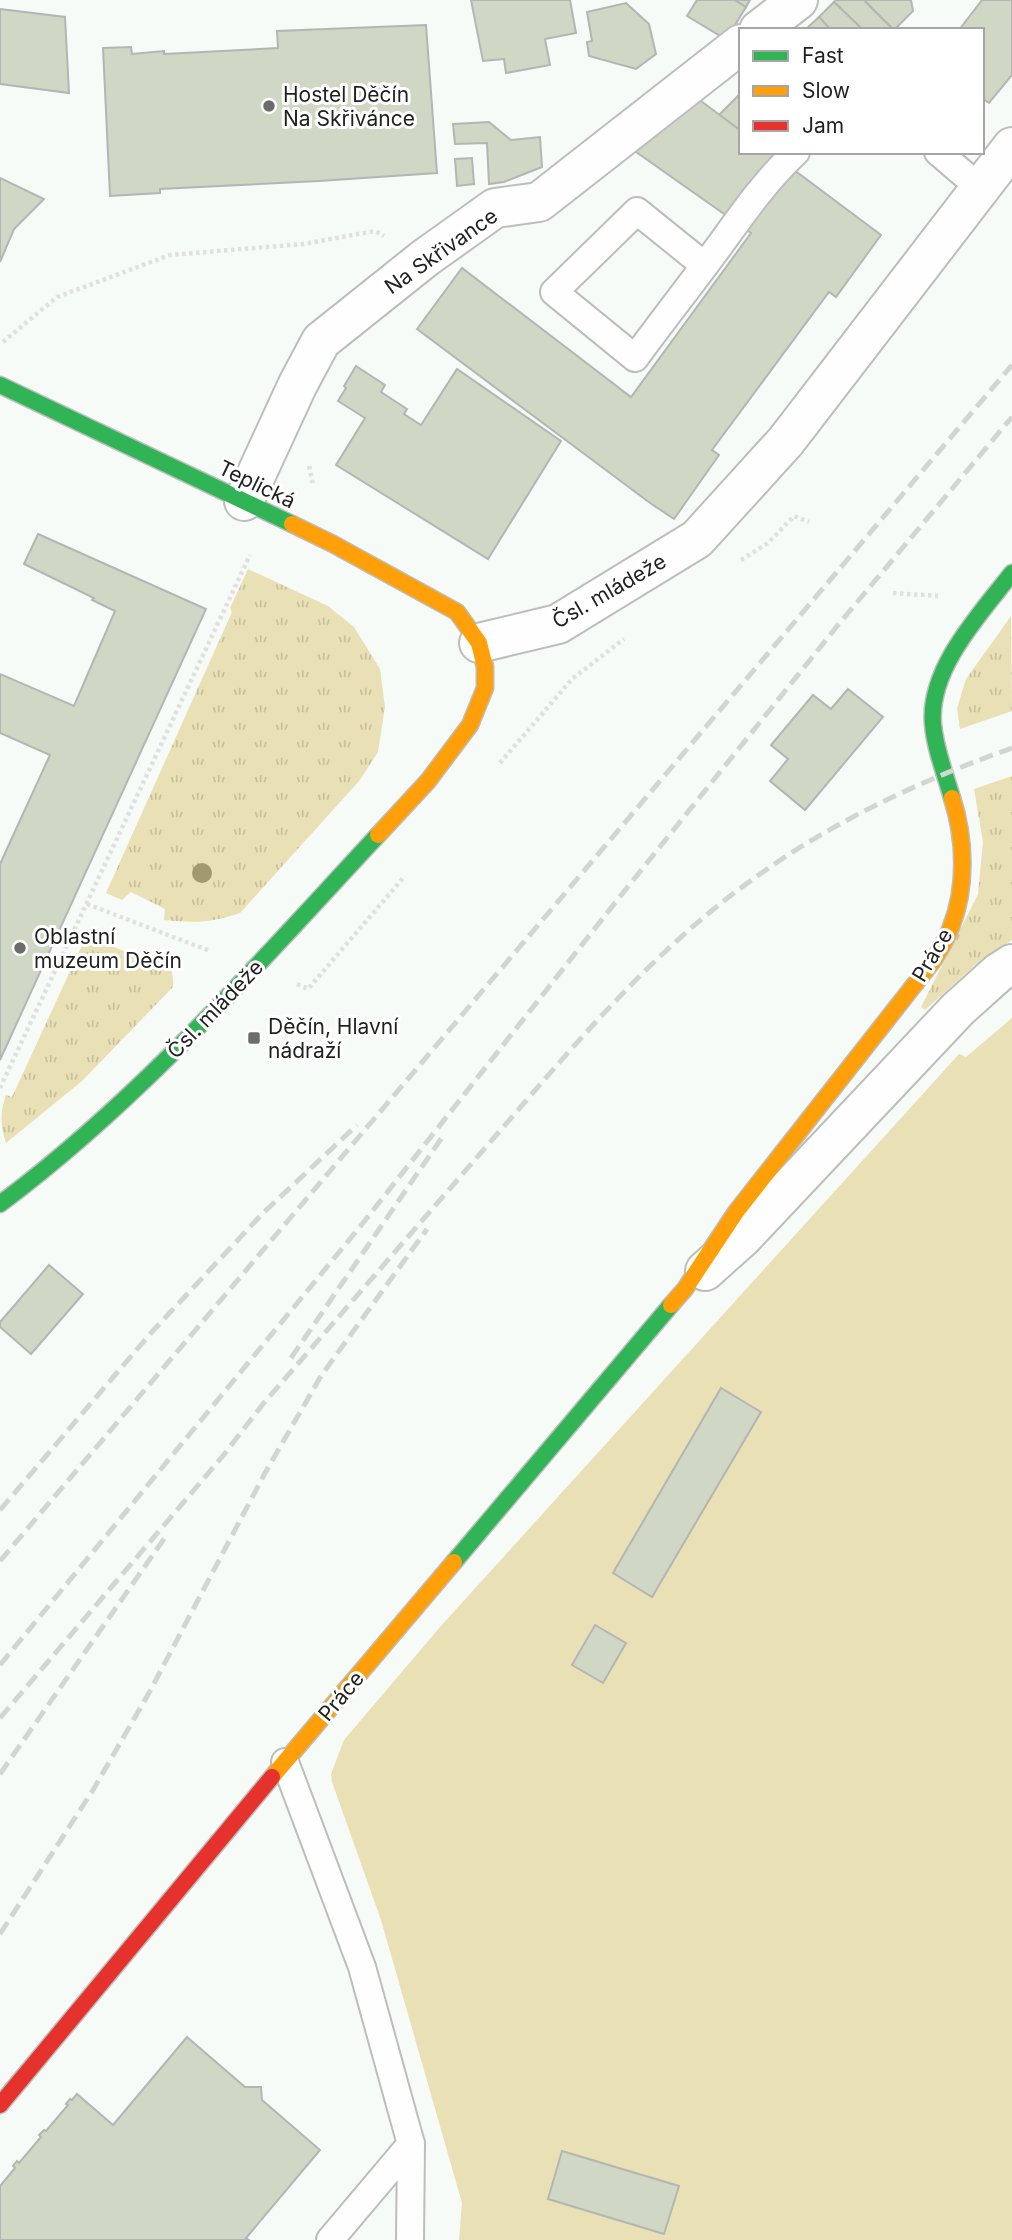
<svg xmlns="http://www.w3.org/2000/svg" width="1012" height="2240" viewBox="0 0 1012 2240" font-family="Inter,sans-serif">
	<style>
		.grass { fill: url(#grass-tufts) }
		.pitch { fill: #e9e0b5 }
		.building { fill: #d0d7c5; stroke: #b3b6b2; stroke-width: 2 }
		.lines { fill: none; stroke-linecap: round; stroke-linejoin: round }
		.lane-casing { stroke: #bcbebc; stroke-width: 30 }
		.street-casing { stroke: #bcbebc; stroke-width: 42 }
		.fast-casing { stroke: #bcbebc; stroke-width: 19 }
		.slow-casing { stroke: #bcbebc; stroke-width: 19 }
		.jam-casing { stroke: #bcbebc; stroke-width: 19 }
		.path { stroke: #dfe0df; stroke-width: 4.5; stroke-dasharray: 3.5 3.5; stroke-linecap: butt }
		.lane { stroke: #fefefe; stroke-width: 26 }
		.street { stroke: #fefefe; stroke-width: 38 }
		.fast { stroke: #30b455; stroke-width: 16 }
		.slow { stroke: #ff9f0a; stroke-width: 16 }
		.jam { stroke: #e5322d; stroke-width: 16 }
		.rail { stroke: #d3d5d3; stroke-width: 5; stroke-dasharray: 14 7; stroke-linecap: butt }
		.tree { fill: #a19a70 }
		.poi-dot { fill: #6b6d6b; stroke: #fff; stroke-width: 2.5 }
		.labels { text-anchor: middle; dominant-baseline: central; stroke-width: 6; stroke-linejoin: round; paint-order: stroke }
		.poi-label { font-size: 21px; fill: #1f211f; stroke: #fff; text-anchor: start }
		.street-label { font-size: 21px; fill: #1f211f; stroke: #fff }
	</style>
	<defs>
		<pattern id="grass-tufts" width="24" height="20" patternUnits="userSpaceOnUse" patternTransform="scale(1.75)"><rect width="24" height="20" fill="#e9e0b5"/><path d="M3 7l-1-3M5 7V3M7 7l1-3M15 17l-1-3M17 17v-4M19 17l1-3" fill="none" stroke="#c7c09b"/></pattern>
	</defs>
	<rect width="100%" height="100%" fill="#f7fbf7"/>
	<g class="grass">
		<path d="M248 569 328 606 354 627 380 669 385 707 378 752 360 780 240 913C211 923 195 923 164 920L165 909 131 892 122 900 106 893 232 612 230 608Z"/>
		<path d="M1011 616 1012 711 960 729 957 708 966 679Z"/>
		<path d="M1012 776V940L975 965 925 1010 921 1007 978 894 983 842 974 789Z"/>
		<path d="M90 928 109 935 108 944 141 959 146 953C167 958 174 965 173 987L82 1081 6 1143C0 1126 0 1112 6 1095L12 1097Z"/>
	</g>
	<path class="pitch" d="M1012 1018V2240H459L462 2203 381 1920 332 1782 331 1774 344 1740 440 1627 959 1054 966 1057Z"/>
	<g class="building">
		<path d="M471 0H570L576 33 545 39 550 65 506 73 504 59 483 61Z"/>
		<path d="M697 0H735L746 7 732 30 722 37 687 16Z"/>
		<path d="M735 0H750L746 7Z"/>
		<path d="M836 0H864L894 30H863L834 2Z"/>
		<path d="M864 0H911L913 11 894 30Z"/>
		<path d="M982 0H1012V75L989 103 982 98V30H959Z"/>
		<path d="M834 2 863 30H831L819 17Z"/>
		<path d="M626 3 649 24 656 54 636 69 589 56 587 42 592 41 587 12Z"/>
		<path d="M0 9 65 17 69 93 0 84Z"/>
		<path d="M819 17 831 30 806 29Z"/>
		<path d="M426 25 437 173 319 181 160 189V193L110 196 103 48 131 47 132 54 164 51V54L278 48 277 31Z"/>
		<path d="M741 93V131L719 115Z"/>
		<path d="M697 98 741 131V152H770L881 235 836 297 829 292 712 450 719 455 674 519 650 503 417 329 462 268 631 397 751 233 629 147Z"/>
		<path d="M489 122 511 140 540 137 542 167 504 182 489 184 487 143 455 144 453 124Z"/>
		<path d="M472 158 474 184 457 186 455 159Z"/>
		<path d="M0 178 44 199 14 229 0 262Z"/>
		<path d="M356 366 385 385 381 392 407 409 404 414 421 425 457 369 561 441 488 559 336 465 365 418 338 401 346 388 344 386Z"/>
		<path d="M38 534 206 609 0 1060V864L50 755 0 733V674L74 706 115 611 92 600 94 598 24 564Z"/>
		<path d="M848 689 883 717 805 810 770 781 788 759 771 745 813 695 831 709Z"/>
		<path d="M49 1265 83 1294 31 1354 0 1327V1322Z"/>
		<path d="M721 1388 761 1412 652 1597 613 1573Z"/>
		<path d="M595 1625 626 1643 603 1683 572 1665Z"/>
		<path d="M187 2037 245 2087H261L262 2100 320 2150 246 2238 249 2240H0V2186L15 2168 13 2166 17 2161 19 2163 41 2137 39 2135 44 2130 46 2131 68 2105 66 2104 70 2099 72 2100 77 2094 113 2125Z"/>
		<path d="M562 2151 679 2186 664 2234 548 2199Z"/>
	</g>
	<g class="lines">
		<g class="lane-casing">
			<g id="lane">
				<path d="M938 152 980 188"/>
				<path d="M704 265 637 211 554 292 635 358C663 320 692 283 720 245 743 213 767 179 796 152"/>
				<path d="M285 1762 362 1967 411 2144 410 2240"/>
				<path d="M330 2240 411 2144"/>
			</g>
		</g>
		<g class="street-casing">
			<g id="street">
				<path d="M759 30 798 0"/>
				<path d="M244 501 298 384 321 341 425 258 495 208 539 202 741 44"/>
				<path d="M479 643 558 624 697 539 786 441 1012 147"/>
				<path d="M705 1271 743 1237 958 1009 998 973 1012 964"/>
			</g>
		</g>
		<g class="fast-casing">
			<g id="fast">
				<path d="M0 385 292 524"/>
				<path d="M952 798C945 773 935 749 933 724 928 669 980 614 1012 573"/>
				<path d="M0 1204C142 1098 258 964 378 835"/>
				<path d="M454 1562 671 1305"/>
			</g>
		</g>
		<g class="slow-casing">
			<g id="slow">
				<path d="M292 524 333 544 457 612 479 643 485 667V688L470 725 428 781 378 835"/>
				<path d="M671 1305 685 1289 736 1212 933 961C940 950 947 939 951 927 967 887 965 838 952 798"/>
				<path d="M272 1777 454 1562"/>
			</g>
		</g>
		<g class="jam-casing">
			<path id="jam" d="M0 2105 272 1777"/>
		</g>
		<g class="path">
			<path d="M3 342 57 297 170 255 303 244 375 231 384 236"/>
			<path d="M309 466 313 485"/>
			<path d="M741 560 768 543 794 516 809 522"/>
			<path d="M893 593 938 596"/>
			<path d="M500 763 572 679 624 639"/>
			<path d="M87 904 210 951"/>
			<path d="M297 984 308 989 404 877"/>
			<path d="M0 1088 250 555"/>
		</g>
		<use href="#lane" class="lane"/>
		<use href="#street" class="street"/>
		<use href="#fast" class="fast"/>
		<use href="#slow" class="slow"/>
		<use href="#jam" class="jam"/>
		<g class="rail">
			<path d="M291 1358 445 1133"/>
			<path d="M0 1510 150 1334 262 1214 357 1125"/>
			<path d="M0 1561 1012 365"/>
			<path d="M0 1665 363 1223 622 894 838 625 1012 417"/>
			<path d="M0 1718 222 1457 263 1404C342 1313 420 1223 499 1132 577 1042 652 952 749 882 829 823 919 781 1012 748"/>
			<path d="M0 1774 166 1536"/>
			<path d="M0 1934 93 1790 149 1693 265 1473 321 1376 427 1229"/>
		</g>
	</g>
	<circle class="tree" cx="202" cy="873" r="10"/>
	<g class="poi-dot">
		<circle cx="269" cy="106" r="7"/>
		<circle cx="20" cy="948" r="7"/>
		<rect x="247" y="1031" width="14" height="14" rx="3.5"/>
	</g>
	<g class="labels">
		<g class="poi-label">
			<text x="283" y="94">Hostel Děčín<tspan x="283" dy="24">Na Skřivánce</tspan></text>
			<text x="34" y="936">Oblastní<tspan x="34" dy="24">muzeum Děčín</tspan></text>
			<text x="268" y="1026">Děčín, Hlavní<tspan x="268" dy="24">nádraží</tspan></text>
		</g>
		<g class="street-label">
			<text transform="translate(441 251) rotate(-35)">Na Skřivance</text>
			<text transform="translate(257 484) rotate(26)">Teplická</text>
			<text transform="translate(609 591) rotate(-30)">Čsl. mládeže</text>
			<text transform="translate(932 955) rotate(-59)">Práce</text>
			<text transform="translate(215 1009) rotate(-46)">Čsl. mládeže</text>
			<text transform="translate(341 1696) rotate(-50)">Práce</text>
		</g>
	</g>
	<rect x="739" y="28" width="245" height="126" fill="#ffffff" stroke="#a5a6a5" stroke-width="2"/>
	<rect x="753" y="51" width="35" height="10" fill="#30b455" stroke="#a5a6a5" stroke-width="2"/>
	<text x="802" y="63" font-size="21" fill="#1f211f">Fast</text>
	<rect x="753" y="86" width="35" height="10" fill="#ff9f0a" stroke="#a5a6a5" stroke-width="2"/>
	<text x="802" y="98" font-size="21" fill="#1f211f">Slow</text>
	<rect x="753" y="121" width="35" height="10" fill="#e5322d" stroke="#a5a6a5" stroke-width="2"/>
	<text x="802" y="133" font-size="21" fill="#1f211f">Jam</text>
</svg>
